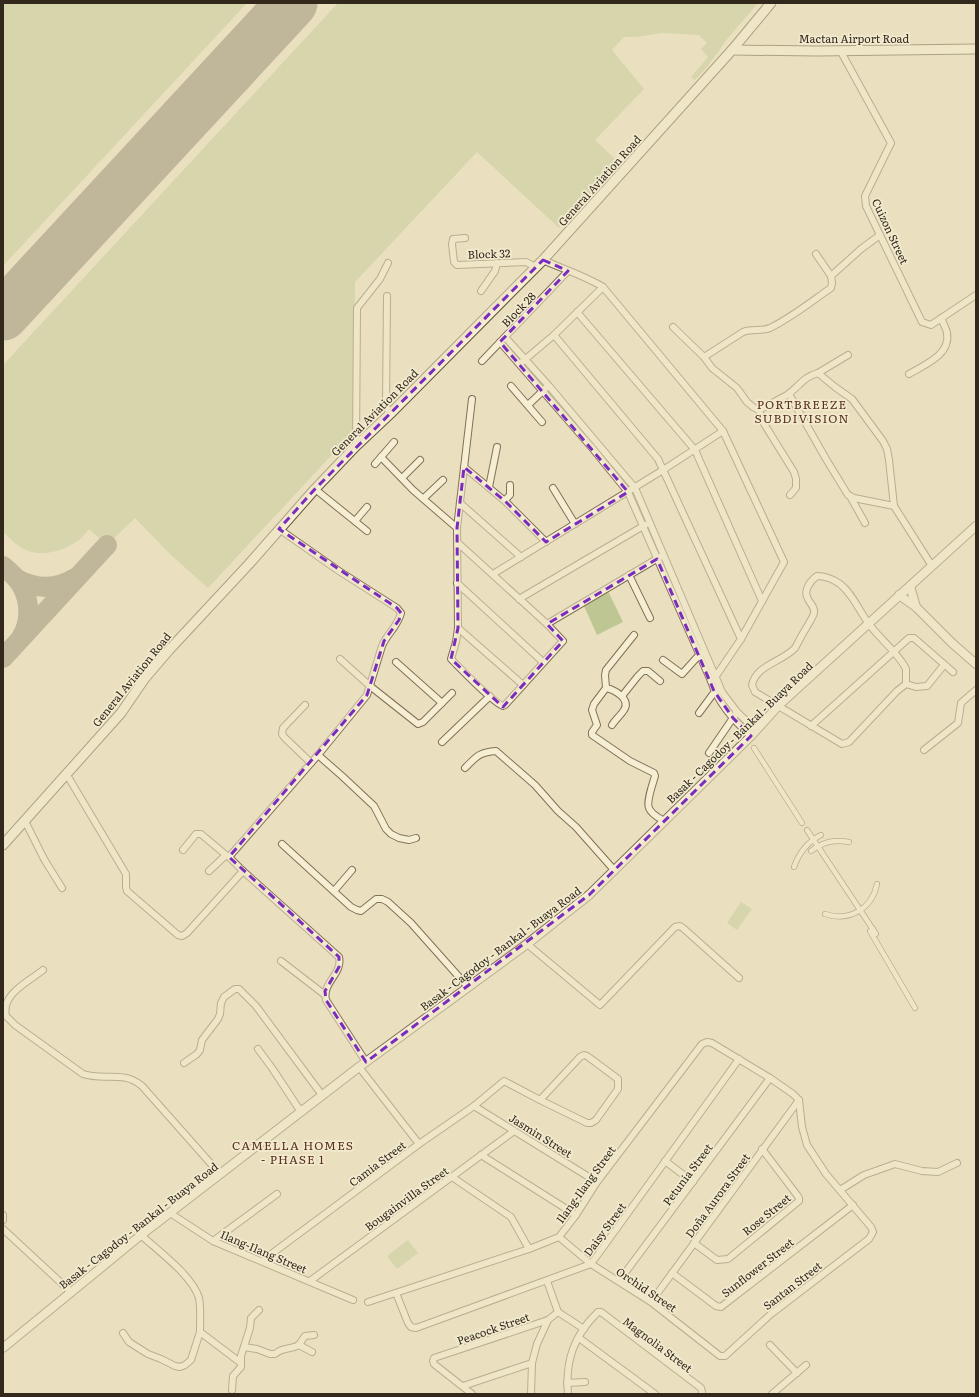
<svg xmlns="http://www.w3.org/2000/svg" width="979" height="1397" viewBox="0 0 979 1397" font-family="Literata,serif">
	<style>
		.green { fill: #bec794 }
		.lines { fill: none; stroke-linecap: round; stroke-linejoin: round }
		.taxiway { stroke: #8e846e; stroke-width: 20 }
		.runway { stroke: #8e846e; stroke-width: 51 }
		.pedestrian-casing { stroke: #827159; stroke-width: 6 }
		.minor-casing { stroke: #827159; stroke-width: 8 }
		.tertiary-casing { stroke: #827159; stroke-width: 10 }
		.secondary-casing { stroke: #64533c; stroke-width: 11 }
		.pedestrian { stroke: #f6eed2; stroke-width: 4.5 }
		.minor { stroke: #f6eed2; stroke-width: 6 }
		.tertiary { stroke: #f6eed2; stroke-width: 8 }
		.secondary { stroke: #f6eed2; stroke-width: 9 }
		.marked { fill: none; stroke: #7b2cbf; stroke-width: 3; stroke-dasharray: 8 5; stroke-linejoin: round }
		.labels { text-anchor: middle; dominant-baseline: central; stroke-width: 3.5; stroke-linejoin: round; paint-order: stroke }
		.street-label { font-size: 11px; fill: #32281c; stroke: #f2eace }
		.neighbourhood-label { font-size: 12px; letter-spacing: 1px; fill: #5c301f; stroke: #f2eace }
	</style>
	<rect width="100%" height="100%" fill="#eae0bf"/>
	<g class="green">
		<path d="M3 3H247L3 266Z"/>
		<path d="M338 3H758L728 38 707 67 695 80 691 77 708 57 701 49 707 43 699 35 662 33 636 37H624L612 50 644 89 595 140 619 163 559 228 477 152 355 282 353 432 208 588 170 554 135 518 107 545 89 529C85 534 81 539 76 542 61 552 38 558 22 548 15 544 9 537 3 532V365Z"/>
		<path d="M608 591 623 622 597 635 584 606Z"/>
		<path d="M741 902 752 909 737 930 727 923Z"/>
		<path d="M408 1240 418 1253 397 1269 387 1256Z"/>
	</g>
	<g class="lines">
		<g class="taxiway">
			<path d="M276 20 287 3"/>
			<path d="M3 566C8 570 13 575 17 579 30 595 32 619 22 636"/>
			<path d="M17 579C36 589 56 590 75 578"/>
			<path d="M3 658 107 545"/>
		</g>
		<path class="runway" d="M3 315 292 3"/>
		<g class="pedestrian-casing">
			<g id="pedestrian">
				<path d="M754 748 802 823"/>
				<path d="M807 830 876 934"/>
				<path d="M811 851C823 842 834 839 849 842"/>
				<path d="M794 867C799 853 807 842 821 835"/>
				<path d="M825 914C849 922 872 909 877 884"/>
				<path d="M873 929 870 931 915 1008"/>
			</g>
		</g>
		<g class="minor-casing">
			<g id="minor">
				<path d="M840 50 891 143 865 196 866 206 922 322 931 325 976 295"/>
				<path d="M465 238 453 239 452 244 454 262 457 265 526 262 536 267"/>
				<path d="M816 254 831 276"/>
				<path d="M543 260C563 269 585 276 603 287L723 431 784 562 741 639 716 676 711 681"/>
				<path d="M481 291 495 271 497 263"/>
				<path d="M387 296 386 406 390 414"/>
				<path d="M577 312 695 450 762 601"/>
				<path d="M673 327 704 357 712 368 737 388 747 402 753 407 759 410C768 405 778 400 787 395 799 387 803 377 818 373L835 387 852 399 883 441 887 449 889 460 894 506 932 566"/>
				<path d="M554 335 658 459 741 639"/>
				<path d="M505 337 549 386 635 488 722 692 737 712 756 730"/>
				<path d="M500 342 593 449 628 492 711 681C718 703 734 721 751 736"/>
				<path d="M704 357 743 332C752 328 761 332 770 328 791 318 812 301 831 288L832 283 831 276 861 249 880 235"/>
				<path d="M482 361 568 271"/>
				<path d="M522 362 554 335 603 287"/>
				<path d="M818 373 848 355"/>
				<path d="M909 374C924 365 951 355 947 333 946 328 943 323 941 318"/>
				<path d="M511 386 542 422"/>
				<path d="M789 394 826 459 848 495 854 498 894 506"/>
				<path d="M528 405 546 388"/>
				<path d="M759 410 763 422 794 472 796 479V488L790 495"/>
				<path d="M356 446 357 308 380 279 388 263"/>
				<path d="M381 457 413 490 457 528"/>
				<path d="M375 464 394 442"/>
				<path d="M464 467 506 502 546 542"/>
				<path d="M402 478 420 460"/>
				<path d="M489 487 497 447"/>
				<path d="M553 488 575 524"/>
				<path d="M315 489 367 531"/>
				<path d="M850 496 865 523"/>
				<path d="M424 498 443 480"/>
				<path d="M505 500 510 495V485"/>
				<path d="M460 503 521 557"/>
				<path d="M355 521 367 507"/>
				<path d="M279 529 339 571 397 608 401 613C398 626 387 634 382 646L367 695 318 755 229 857 243 871 339 957C343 974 322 982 326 1000L366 1062"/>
				<path d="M458 543 547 624 563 641 505 705 503 706C492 702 461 669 451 659L456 642 458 628 457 528 472 399"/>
				<path d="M493 574 663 470 723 431"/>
				<path d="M629 575 650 618"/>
				<path d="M817 576C826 576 833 579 840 584 853 594 859 611 869 624 878 637 900 655 906 669V684L897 691 849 742 842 744 755 692 752 685C756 665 782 662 795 648 797 645 799 640 801 637 804 631 813 618 814 613 815 606 810 604 808 599 803 591 810 581 817 576Z"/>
				<path d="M457 583 543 662"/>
				<path d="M519 599 645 525"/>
				<path d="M547 624 660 557"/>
				<path d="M458 628 523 685"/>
				<path d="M340 659 370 686 418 724 423 722 452 693"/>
				<path d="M663 660 682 674 700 654"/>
				<path d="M396 662 442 703"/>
				<path d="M906 684 916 687 927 686 944 665"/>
				<path d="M606 688 594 704 592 710 597 725 592 732V735L630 761 654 773 655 776C653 783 646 802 649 808 651 814 659 818 664 821"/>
				<path d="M606 688 605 675 606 670 634 635"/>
				<path d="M606 688C615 690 631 699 624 710 621 715 615 720 612 725"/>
				<path d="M622 696 638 676 643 671H648L660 681"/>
				<path d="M305 705 283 728 282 734 284 737 311 763"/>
				<path d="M699 713 716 690"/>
				<path d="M811 726 909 638H914L953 672"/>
				<path d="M442 742 490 696"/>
				<path d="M924 750 958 723 961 703 976 690"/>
				<path d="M709 753 735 715"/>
				<path d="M318 755 342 776 374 806 386 829 391 834 399 838 409 840 416 838"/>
				<path d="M465 768C476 757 479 752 496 751L535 785 558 811 576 827 615 871"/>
				<path d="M67 775 126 874V887L127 891 178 935 182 936 187 933 243 871"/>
				<path d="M25 821 44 859 62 888"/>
				<path d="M282 844 351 907 357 910 361 911 376 899H382L388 902 411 923 468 987"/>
				<path d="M183 850 196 834H201L226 855 209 871"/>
				<path d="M334 891 352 870"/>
				<path d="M527 944 600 1005 675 927 680 926 683 928 739 978"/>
				<path d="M281 961 325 995"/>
				<path d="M43 970C28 982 1 994 6 1016L15 1025 83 1074C104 1081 123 1070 142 1086L220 1174"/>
				<path d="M258 1049 272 1068 301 1112"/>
				<path d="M184 1063 197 1054 200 1050 202 1040 218 1019 220 1014 221 1003 224 997 235 989H239L256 1006 322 1095"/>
				<path d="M359 1067 419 1144"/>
				<path d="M474 1106 597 1182"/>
				<path d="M481 1155 576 1215"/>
				<path d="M665 1161 693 1182"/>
				<path d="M452 1177 511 1217 529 1249"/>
				<path d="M840 1190 864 1175 895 1164 922 1171 938 1172 957 1163"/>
				<path d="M170 1213 213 1241 353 1300"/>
				<path d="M3 1215V1220"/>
				<path d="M3 1229 71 1292"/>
				<path d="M141 1235C158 1251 192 1275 199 1298 201 1308 200 1321 200 1332L241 1363"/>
				<path d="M213 1241 277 1194"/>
				<path d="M694 1243 717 1260 728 1259 799 1201V1198L797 1195 762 1149"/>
				<path d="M262 1261 419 1144 474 1106 504 1081 540 1100 587 1123H591L596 1120 618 1089V1079L587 1056 584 1055 580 1057 540 1100"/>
				<path d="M672 1273 716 1306 721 1307 853 1205"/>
				<path d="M310 1281 514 1131"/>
				<path d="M547 1281 558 1312 584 1329"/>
				<path d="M619 1281 770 1078"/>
				<path d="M396 1293 408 1323 411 1327 416 1328 591 1264 739 1059"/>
				<path d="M368 1302 529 1249 559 1237 576 1215 597 1182 702 1044 707 1042 712 1043 770 1078 793 1094 799 1100 802 1127 807 1145 826 1174 871 1227 873 1232 869 1239 771 1314 725 1356H720L651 1302 591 1264 559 1237"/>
				<path d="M651 1302 799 1100"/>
				<path d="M123 1333 129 1342 148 1354 161 1359 175 1366 180 1367 185 1365 191 1360 200 1332"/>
				<path d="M579 1338 655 1394"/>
				<path d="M299 1345 312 1352"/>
				<path d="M770 1345 797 1373"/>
				<path d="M244 1347 257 1349 270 1354H275C283 1347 288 1350 297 1346 301 1344 302 1339 305 1336L314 1335"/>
				<path d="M567 1383 585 1382"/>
				<path d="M463 1386 532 1363"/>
				<path d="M232 1390 233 1376 241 1367V1356L250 1328 251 1318 259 1310"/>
				<path d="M472 1394 434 1364 433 1361 434 1358 548 1320 558 1312"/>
				<path d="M531 1394 532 1363 537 1344 548 1320"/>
				<path d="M568 1394C565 1361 574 1335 598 1312H601L701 1388 702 1392V1394"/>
				<path d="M772 1394 806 1365"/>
			</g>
		</g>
		<g class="tertiary-casing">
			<g id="tertiary">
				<path d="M910 586 916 607"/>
				<path d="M899 595 916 607 952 643 976 664"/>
				<path d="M3 1348 141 1235 359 1067 527 944 589 895 751 736 779 705 976 526"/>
			</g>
		</g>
		<g class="secondary-casing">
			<g id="secondary">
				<path d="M732 50 817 51 976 49"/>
				<path d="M3 845 121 713 145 678 169 650 249 564 315 489 356 446 390 414 543 260 732 50 771 3"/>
			</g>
		</g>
		<use href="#pedestrian" class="pedestrian"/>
		<use href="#minor" class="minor"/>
		<use href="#tertiary" class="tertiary"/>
		<use href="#secondary" class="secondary"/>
	</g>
	<path d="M0 0H979V1397H0ZM543 260 568 271 500 342 628 492 546 542 506 502 464 467 457 528 458 628 451 659 503 707 563 641 547 624 657 559 714 691 733 718 751 736 589 895 366 1062 326 1000 325 991 339 967V957L229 857 367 695 384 641 399 620 401 613 397 608 279 529 315 489Z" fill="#eae0bf" fill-opacity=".55" fill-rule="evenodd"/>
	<path class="marked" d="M543 260 568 271 500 342 628 492 546 542 506 502 464 467 457 528 458 628 451 659 503 707 563 641 547 624 657 559 714 691 733 718 751 736 589 895 366 1062 326 1000 325 991 339 967V957L229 857 367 695 384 641 399 620 401 613 397 608 279 529 315 489Z"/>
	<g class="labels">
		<g class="street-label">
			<text x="854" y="38">Mactan Airport Road</text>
			<text transform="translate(599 180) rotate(-48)">General Aviation Road</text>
			<text transform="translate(891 231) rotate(65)">Cuizon Street</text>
			<text transform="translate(489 253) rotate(-2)">Block 32</text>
			<text transform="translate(518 309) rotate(-46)">Block 28</text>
			<text transform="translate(374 412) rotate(-45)">General Aviation Road</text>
			<text transform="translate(131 679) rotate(-51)">General Aviation Road</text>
			<text transform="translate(739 732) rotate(-44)">Basak - Cagodoy - Bankal - Buaya Road</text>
			<text transform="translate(500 948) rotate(-37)">Basak - Cagodoy - Bankal - Buaya Road</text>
			<text transform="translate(541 1135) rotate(32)">Jasmin Street</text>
			<text transform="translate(377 1163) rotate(-37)">Camia Street</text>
			<text transform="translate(687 1174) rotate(-53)">Petunia Street</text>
			<text transform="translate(585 1184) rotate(-54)">Ilang-Ilang Street</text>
			<text transform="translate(717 1195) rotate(-54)">Doña Aurora Street</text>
			<text transform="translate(406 1198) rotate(-36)">Bougainvilla Street</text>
			<text transform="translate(766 1214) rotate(-39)">Rose Street</text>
			<text transform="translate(138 1225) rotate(-38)">Basak - Cagodoy - Bankal - Buaya Road</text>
			<text transform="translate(604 1229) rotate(-54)">Daisy Street</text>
			<text transform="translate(264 1251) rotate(23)">Ilang-Ilang Street</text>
			<text transform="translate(757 1267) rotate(-38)">Sunflower Street</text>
			<text transform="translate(792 1285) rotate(-38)">Santan Street</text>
			<text transform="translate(647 1289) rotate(34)">Orchid Street</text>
			<text transform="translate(493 1328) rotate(-19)">Peacock Street</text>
			<text transform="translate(658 1344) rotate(37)">Magnolia Street</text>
		</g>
		<g class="neighbourhood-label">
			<text x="802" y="404">PORTBREEZE<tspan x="802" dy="14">SUBDIVISION</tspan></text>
			<text x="293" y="1145">CAMELLA HOMES<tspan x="293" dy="14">- PHASE 1</tspan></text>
		</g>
	</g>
	<rect width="979" height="1397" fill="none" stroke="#32281c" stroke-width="8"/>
</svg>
